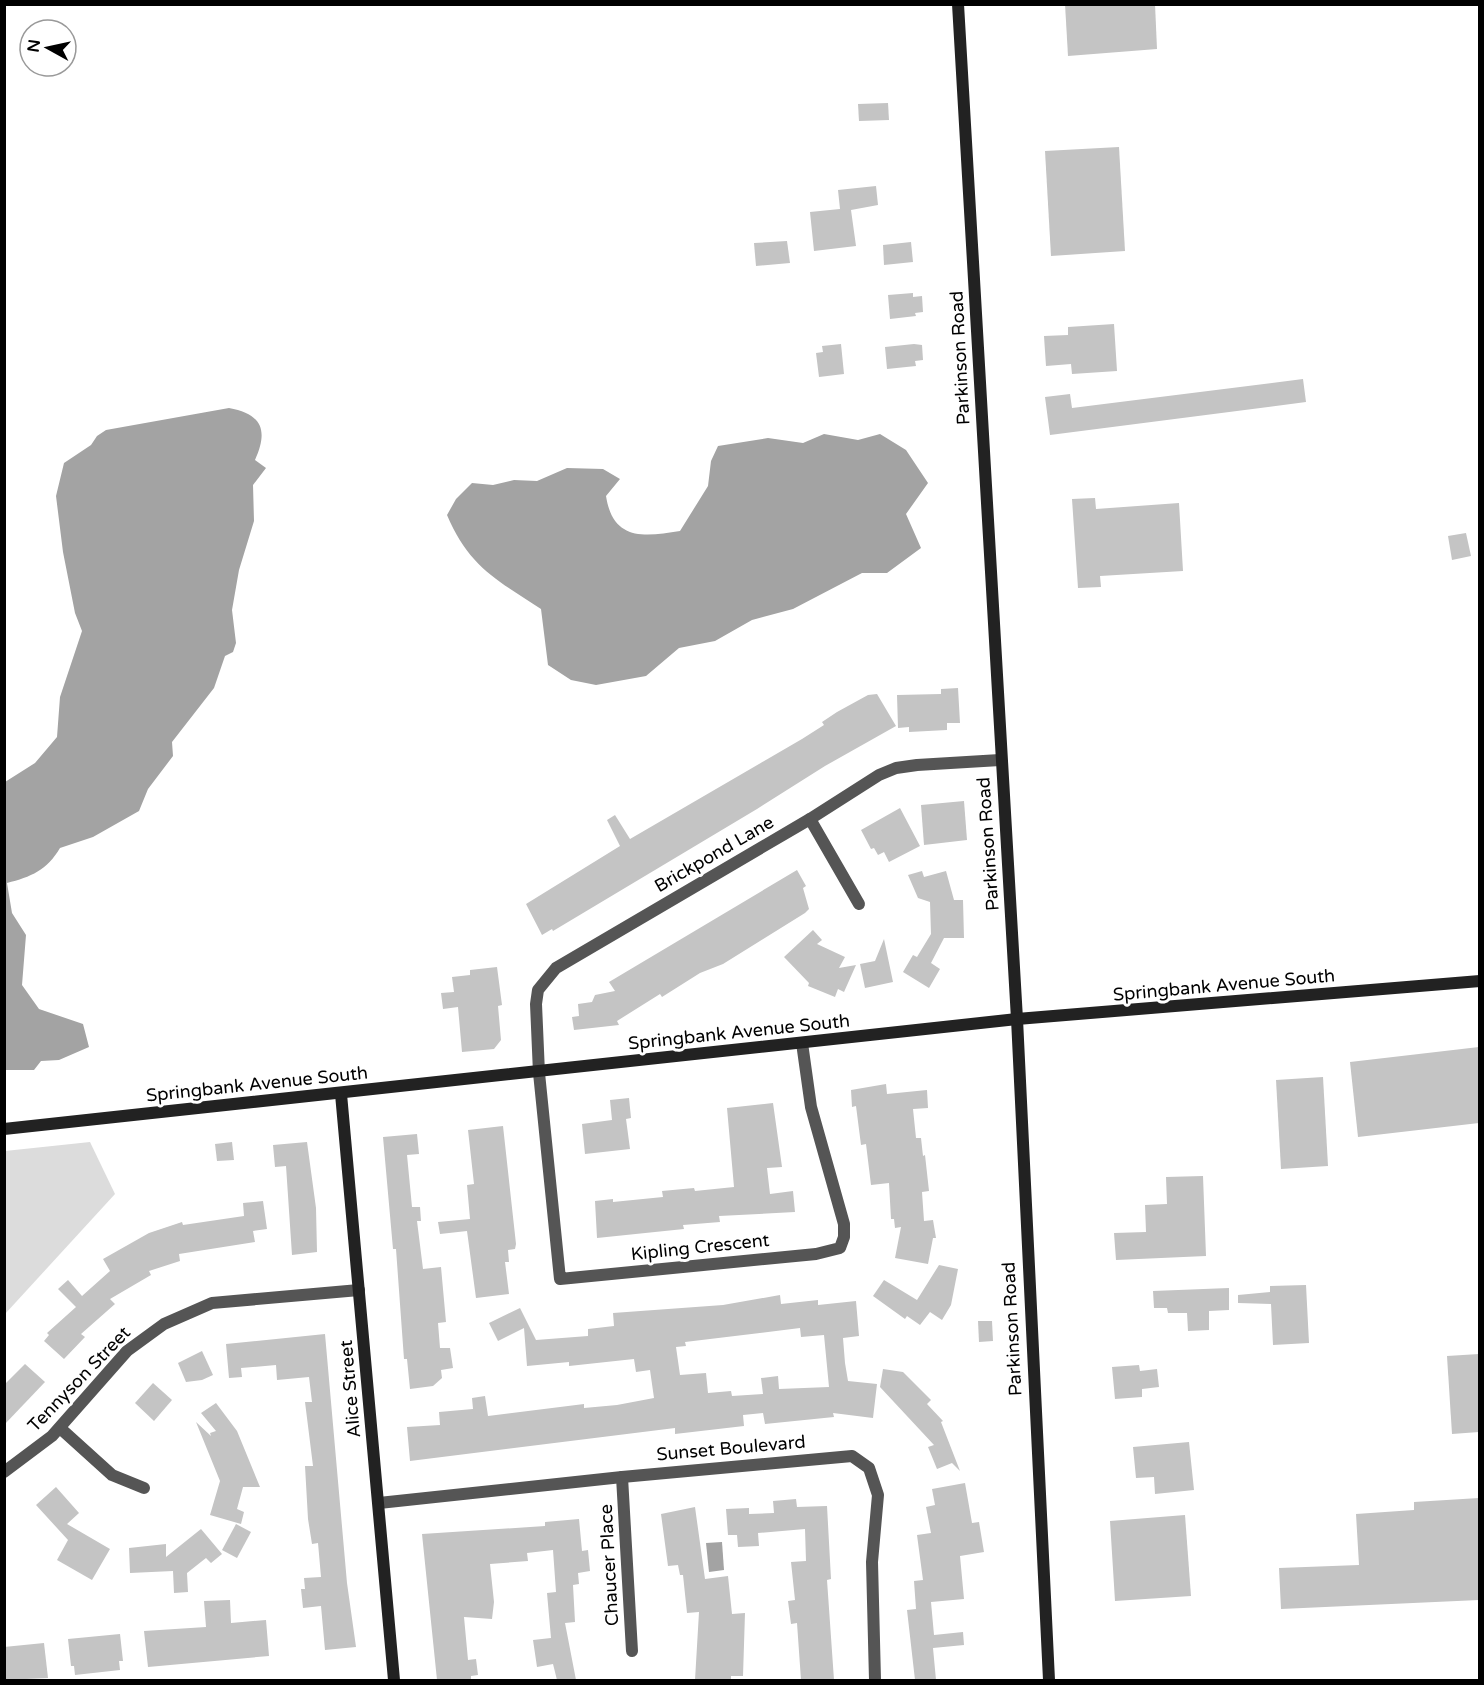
<svg xmlns="http://www.w3.org/2000/svg" width="1484" height="1685" viewBox="0 0 1484 1685" font-family="'Varela Round',sans-serif">
	<style>
		.green { fill: #dcdcdc }
		.water { fill: #a3a3a3 }
		.building { fill: #c4c4c4; fill-rule: evenodd }
		.lines { fill: none; stroke-linecap: round; stroke-linejoin: round }
		.street { stroke: #555; stroke-width: 12 }
		.secondary { stroke: #222; stroke-width: 12 }
		.labels { text-anchor: middle; dominant-baseline: central; stroke-width: 6; stroke-linejoin: round; paint-order: stroke }
		.street-label { font-size: 18px; fill: #000; stroke: #fff }
	</style>
	<rect width="100%" height="100%" fill="#fff"/>
	<path class="green" d="M90 1142 115 1194 5 1314V1151Z"/>
	<g class="water">
		<path d="M229 408C261 414 269 429 255 460L266 468 253 485 254 521 239 570 232 610 236 643 233 652 225 656 214 688 172 742 173 756 148 789 139 811 93 837 60 848C47 870 31 877 7 883L12 913 26 935 22 985 39 1009 83 1024 89 1047 59 1060 41 1061 34 1070H5V782L35 763 57 737 60 697 82 631 75 613 63 552 56 496 64 463 91 445 97 436 106 430Z"/>
		<path d="M824 434 858 440 880 434 906 450 928 483 906 514 921 548 887 573H862L793 609 752 620 715 641 679 648 646 676 596 685 571 680 548 665 541 609C497 580 469 567 447 515L456 499 472 483 493 485 514 480 537 481 567 468 603 469 620 479 606 496C613 541 644 537 680 531L708 486 711 461 718 446 768 438 803 443Z"/>
		<path d="M722 1542 724 1570 709 1572 706 1543Z"/>
	</g>
	<g class="building">
		<path d="M1065 4H1155L1157 49 1068 56Z"/>
		<path d="M888 103 889 120 859 121 858 104Z"/>
		<path d="M1119 147 1125 251 1051 256 1045 151Z"/>
		<path d="M876 186 878 205 851 210 856 246 814 251 810 212 840 209 838 190Z"/>
		<path d="M787 241 790 263 756 266 754 243Z"/>
		<path d="M911 242 913 262 884 265 883 245Z"/>
		<path d="M913 293V297L922 296 923 312 915 313 916 316 890 319 888 295Z"/>
		<path d="M1114 324 1117 371 1072 374 1071 364 1046 366 1044 336 1068 335V327Z"/>
		<path d="M841 344 844 374 819 377 816 353 823 352 822 346Z"/>
		<path d="M914 344 922 345 923 360 915 361 916 366 887 369 885 347Z"/>
		<path d="M1303 379 1306 402 1050 435 1045 397 1070 394 1072 408Z"/>
		<path d="M1095 498 1096 509 1179 503 1183 571 1100 576 1101 587 1078 588 1072 499Z"/>
		<path d="M1466 533 1471 556 1452 560 1448 536Z"/>
		<path d="M958 688 960 723H947V730L909 732V727L898 728 897 695 941 694V689Z"/>
		<path d="M877 694 896 726 825 766 757 809 553 931 552 929 542 935 526 904 620 846 607 820 615 815 630 839 802 739 824 725 822 722 837 712 868 695Z"/>
		<path d="M964 801 967 840 924 845 921 805Z"/>
		<path d="M900 808 920 846 889 862 884 852 878 855 874 848 871 849 861 830Z"/>
		<path d="M797 870 806 886 803 888 809 909 805 913 723 964 700 973 662 997 660 994 617 1021 619 1025 574 1030 572 1017 579 1016 578 1004 592 1002 595 995 615 991 609 982Z"/>
		<path d="M922 871 924 877 946 871 954 900H963L964 938H944L931 963 940 969 929 988 903 972 913 955 917 957 931 934 930 902 918 898 908 875Z"/>
		<path d="M813 930 822 940 817 944 845 957 839 968 856 965 844 992 838 989 835 997 808 986 809 983 784 957Z"/>
		<path d="M884 939 893 982 865 988 860 964 875 961Z"/>
		<path d="M497 967 502 1005 498 1006 501 1040 494 1049 462 1052 458 1007 443 1009 441 993 454 992 452 977 470 975V970Z"/>
		<path d="M1479 1047V1123L1358 1137 1350 1062Z"/>
		<path d="M1323 1077 1328 1166 1281 1169 1276 1080Z"/>
		<path d="M886 1084 887 1094 927 1090 928 1108 913 1109 916 1138H921L923 1156 925 1155 929 1191 922 1192 924 1221 933 1220 936 1238H933L928 1264 895 1258 901 1227 895 1228 894 1219H891L889 1183 871 1185 866 1144 861 1145 856 1106 852 1107 851 1090Z"/>
		<path d="M629 1098 631 1118 626 1119 630 1149 585 1154 582 1124 612 1120 610 1100Z"/>
		<path d="M773 1103 782 1167 767 1168 770 1194 793 1191 795 1212 719 1216 720 1222 683 1225 684 1229 597 1238 595 1201 613 1199V1202L663 1197 662 1191 694 1188 695 1191 734 1187 727 1108Z"/>
		<path d="M503 1126 516 1244 515 1249 508 1250 509 1262H505L509 1294 476 1298 467 1231 440 1234 438 1222 470 1219 467 1185 474 1184 468 1130Z"/>
		<path d="M417 1134 419 1154 407 1155 412 1207H420L421 1221H417L423 1269 441 1267 446 1322 438 1323 440 1348H450L453 1368 441 1370 442 1378 433 1386 410 1389 407 1359H404L396 1249H393L383 1137Z"/>
		<path d="M232 1142 234 1160 217 1161 215 1144Z"/>
		<path d="M307 1142 316 1208 317 1252 292 1255 286 1166 275 1167 273 1145Z"/>
		<path d="M1203 1176 1206 1256 1116 1260 1114 1233 1146 1232 1145 1205 1167 1204 1166 1177Z"/>
		<path d="M263 1201 267 1229 253 1231 255 1242 179 1254 180 1261 149 1271 151 1275 110 1299 115 1304 81 1334 85 1337 64 1359 44 1341 49 1335 47 1333 76 1307 58 1289 68 1280 82 1296 110 1271 103 1259 149 1233 182 1222 183 1225 244 1216 243 1203Z"/>
		<path d="M939 1265 958 1269 951 1305 942 1320 930 1312 920 1325 907 1316 905 1319 873 1296 884 1280 917 1300Z"/>
		<path d="M1306 1285 1309 1343 1273 1345 1271 1304 1238 1303V1295L1270 1292V1286Z"/>
		<path d="M1229 1288V1310L1209 1311V1330L1188 1331 1187 1313H1168L1167 1308H1154L1153 1291Z"/>
		<path d="M780 1295 781 1304 818 1300V1305L856 1301 859 1336 843 1338 845 1363 848 1381 877 1384 873 1418 833 1413 834 1417 765 1424 763 1413 743 1415 744 1426 675 1434V1428L410 1461 407 1427 440 1425 439 1412 473 1409 472 1398 485 1396 488 1416 584 1404V1408L617 1405 654 1398 650 1370 636 1372 634 1359 569 1366V1362L527 1366 524 1328 498 1341 489 1323 520 1308 536 1340 588 1336V1329L614 1326 613 1313 723 1305ZM800 1328 801 1337 824 1335 829 1387 779 1389 778 1376 761 1378 763 1394 732 1396 731 1391 708 1393 706 1373 680 1375 676 1347 686 1346 685 1342Z"/>
		<path d="M978 1321H992L993 1341 979 1342Z"/>
		<path d="M325 1334 347 1583 356 1647 325 1650 321 1606 303 1608 301 1589H305L304 1578 321 1577 318 1543 312 1544 308 1519 305 1466H313L305 1402H312L309 1377 277 1380 276 1365 241 1368 242 1377 229 1378 226 1344Z"/>
		<path d="M202 1351 213 1375 202 1380 186 1382 178 1363Z"/>
		<path d="M1479 1354V1432L1452 1434 1447 1356Z"/>
		<path d="M25 1364 45 1382 4 1425V1385Z"/>
		<path d="M1139 1365 1140 1371 1157 1369 1159 1387 1142 1389V1397L1115 1399 1112 1367Z"/>
		<path d="M883 1369 903 1372 931 1400 927 1404 943 1421 941 1422 960 1471 952 1463 937 1469 928 1447 934 1445 880 1387Z"/>
		<path d="M153 1383 172 1400 154 1421 135 1403Z"/>
		<path d="M216 1403 237 1431 260 1487H243L237 1509 244 1512 241 1524 210 1515 220 1481 196 1422 211 1436 210 1433 216 1431 201 1413Z"/>
		<path d="M1189 1442 1194 1490 1155 1494 1154 1477 1136 1478 1133 1447Z"/>
		<path d="M965 1483 972 1523 979 1522 984 1552 960 1556 964 1599 931 1602 934 1635 963 1632 964 1645 933 1648 936 1680H915L907 1610 916 1609 914 1581 923 1580 917 1535 931 1533 926 1507 935 1505 932 1489Z"/>
		<path d="M56 1487 79 1513 67 1524 110 1549 92 1580 57 1560 68 1540 36 1505Z"/>
		<path d="M1479 1498V1600L1281 1609 1279 1568 1359 1565 1356 1514 1414 1510V1502Z"/>
		<path d="M796 1499 797 1507 827 1506 831 1579 827 1580 834 1680H801L797 1623 791 1624 788 1601 795 1600 791 1562 806 1561 805 1529 758 1533 759 1546 738 1547 737 1535H728L726 1509 749 1508V1514L774 1513 773 1501Z"/>
		<path d="M695 1507 705 1579 728 1576 732 1614 745 1613 743 1676H731V1680H695L699 1612 687 1613 683 1575H680L678 1565 668 1566 661 1514Z"/>
		<path d="M1185 1515 1191 1596 1115 1601 1110 1521Z"/>
		<path d="M579 1519 582 1551 588 1550 590 1571 578 1573 579 1584 573 1585 575 1622 565 1623 576 1680H557L553 1664 537 1667 533 1640 551 1638 547 1593 556 1592 553 1550 527 1553 528 1561 490 1564 494 1602 492 1619 464 1617 468 1660 476 1659 478 1675 471 1676V1680H437L422 1534 545 1526V1522Z"/>
		<path d="M236 1524 251 1532 237 1558 222 1550Z"/>
		<path d="M201 1529 222 1554 211 1563 206 1558 187 1573 188 1592 174 1593 173 1571 130 1573 129 1548 166 1544V1557Z"/>
		<path d="M230 1600 231 1623 266 1620 269 1656 148 1667 144 1631 206 1627 204 1601Z"/>
		<path d="M120 1634 123 1661H119L120 1670 75 1675 74 1666H71L68 1639Z"/>
		<path d="M44 1643 48 1678 4 1680V1647Z"/>
	</g>
	<g class="lines">
		<g class="street">
			<path d="M810 819 859 904"/>
			<path d="M802 1043 811 1107 844 1224V1237L840 1248 816 1254 560 1279 539 1073 536 1004 538 990 556 968 810 819 879 775 896 768 917 765 1000 760"/>
			<path d="M60 1428 112 1475 144 1488"/>
			<path d="M4 1472 52 1436 127 1351 164 1324 212 1303 359 1290"/>
			<path d="M622 1477 632 1651"/>
			<path d="M379 1503 622 1477 852 1456 869 1468 878 1495 872 1562 875 1680"/>
		</g>
		<g class="secondary">
			<path d="M958 4 1017 1019 1049 1680"/>
			<path d="M341 1094 394 1680"/>
			<path d="M4 1129 1017 1019 1480 981"/>
		</g>
	</g>
	<g class="labels">
		<g class="street-label">
			<text transform="translate(960 358) rotate(-93)">Parkinson Road</text>
			<text transform="translate(988 844) rotate(-94)">Parkinson Road</text>
			<text transform="translate(714 854) rotate(-30)">Brickpond Lane</text>
			<text transform="translate(1224 985) rotate(-5)">Springbank Avenue South</text>
			<text transform="translate(739 1032) rotate(-6)">Springbank Avenue South</text>
			<text transform="translate(257 1084) rotate(-6)">Springbank Avenue South</text>
			<text transform="translate(700 1247) rotate(-6)">Kipling Crescent</text>
			<text transform="translate(1012 1329) rotate(-93)">Parkinson Road</text>
			<text transform="translate(79 1379) rotate(-46)">Tennyson Street</text>
			<text transform="translate(350 1389) rotate(-95)">Alice Street</text>
			<text transform="translate(731 1448) rotate(-5)">Sunset Boulevard</text>
			<text transform="translate(609 1565) rotate(-93)">Chaucer Place</text>
		</g>
	</g>
	<rect width="1484" height="1685" fill="none" stroke="#000000" stroke-width="12"/>
	<g transform="translate(48 48) rotate(278)"><circle r="28" fill="#ffffff" stroke="#999999" stroke-width="1.5"/>
	<path d="M0-4.5L10 22L0 15L-10 22Z" fill="#000000"/>
	<text y="-9" font-size="16" font-weight="bold" text-anchor="middle" fill="#000000">N</text>
	</g>
</svg>
